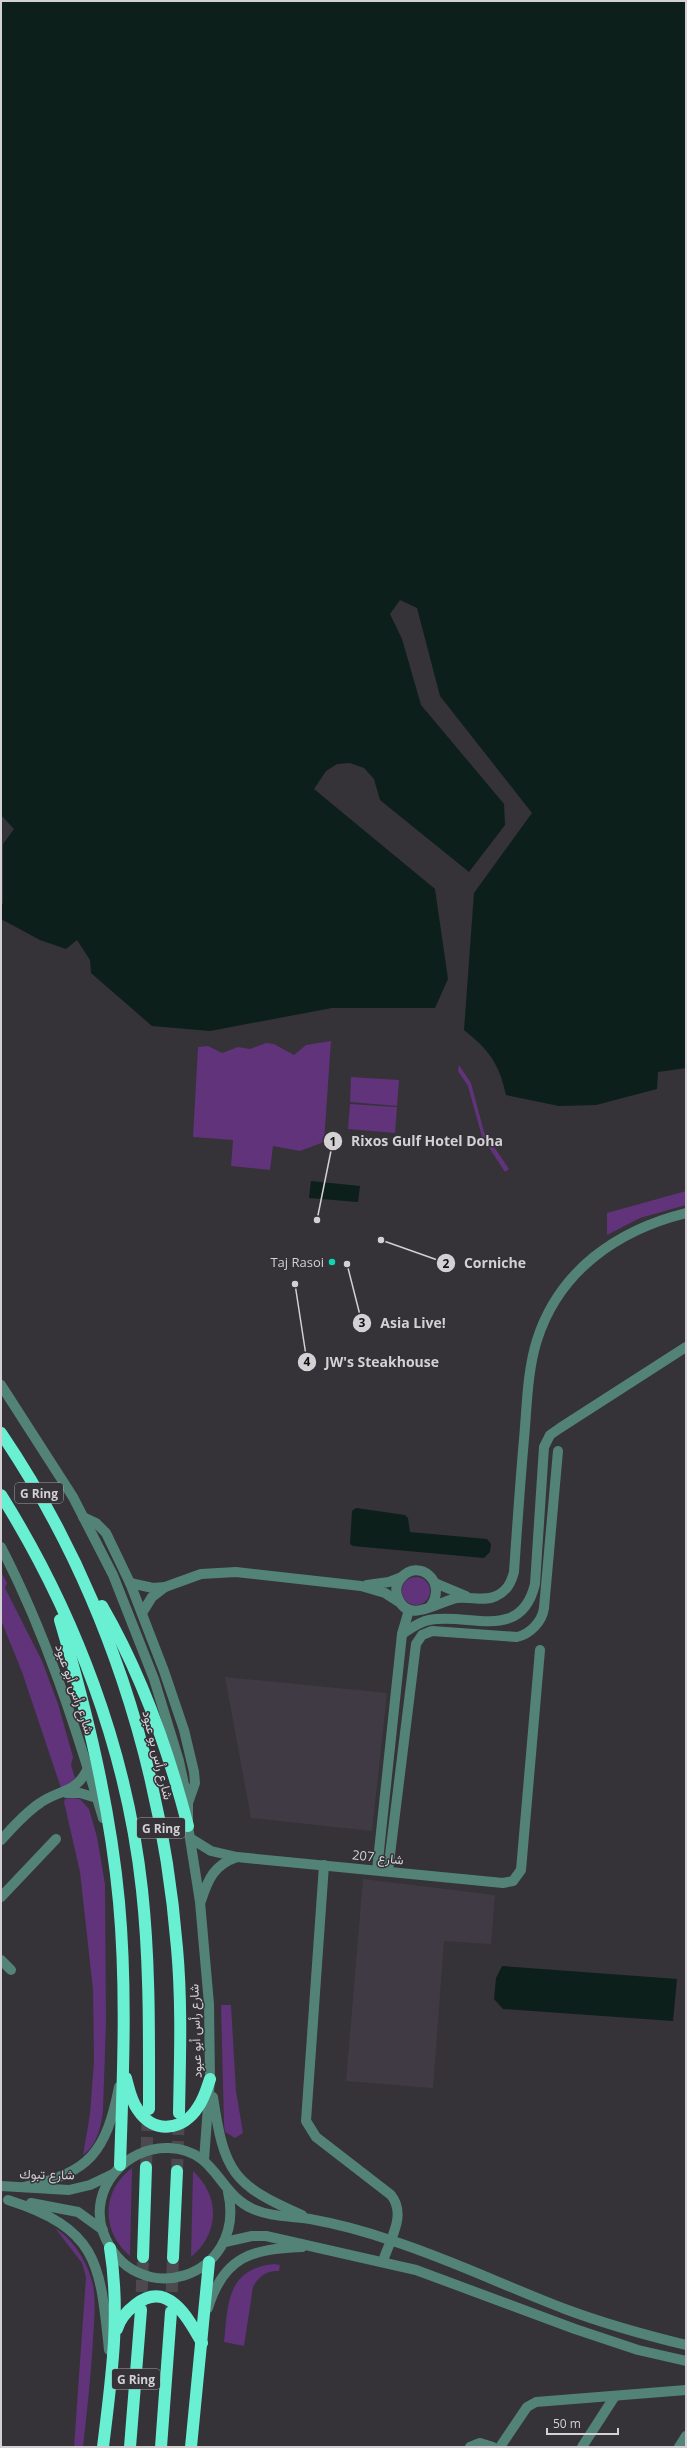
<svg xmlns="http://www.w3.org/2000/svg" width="687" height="2448" viewBox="0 0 687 2448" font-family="'Open Sans',Vazirmatn,sans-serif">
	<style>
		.built { fill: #403a45 }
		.green { fill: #60337b }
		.water { fill: #0d1f1b }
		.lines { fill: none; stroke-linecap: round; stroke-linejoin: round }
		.highway-tunnel { stroke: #4d4a4f; stroke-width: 12; stroke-dasharray: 12 6; stroke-linecap: butt }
		.minor { stroke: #528376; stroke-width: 10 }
		.highway { stroke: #69f0d2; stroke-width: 12 }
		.poi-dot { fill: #0ed5b4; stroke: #353238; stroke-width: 1.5 }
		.labels { text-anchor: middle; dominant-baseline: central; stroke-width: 3; stroke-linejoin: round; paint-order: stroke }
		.shield { fill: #353238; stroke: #a4a1a5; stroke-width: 1 }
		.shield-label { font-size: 12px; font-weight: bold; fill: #d3d1d4 }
		.poi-label { font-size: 13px; fill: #d3d1d4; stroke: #353238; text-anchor: end }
		.street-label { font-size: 13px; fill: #d3d1d4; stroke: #353238 }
		.leader { fill: none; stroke: #d3d1d4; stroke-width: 1.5 }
		.callout-dot { fill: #d3d1d4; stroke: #353238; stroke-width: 1.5 }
		.mark-label { font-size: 12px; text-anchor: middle; font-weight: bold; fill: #111 }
		.callout-label { font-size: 14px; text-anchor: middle; font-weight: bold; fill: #d3d1d4; stroke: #353238; stroke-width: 3; stroke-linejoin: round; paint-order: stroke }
	</style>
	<rect width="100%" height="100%" fill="#353238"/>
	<g class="built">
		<path d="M225 1677 387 1693 372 1831 251 1818Z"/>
		<path d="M363 1879 495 1895 491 1944 444 1941 433 2088 346 2081Z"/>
	</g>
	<g class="green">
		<path d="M331 1041 324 1142 300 1151 273 1146 270 1170 231 1166 233 1140 193 1137 198 1047 208 1046 222 1053 238 1047 250 1049 266 1043 274 1044 294 1055 306 1045Z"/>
		<path d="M459 1065 471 1083 484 1132 509 1169 505 1172 482 1137 468 1086 458 1071Z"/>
		<path d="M351 1077 399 1080 397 1106 350 1102Z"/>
		<path d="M350 1104 397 1107 395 1133 348 1129Z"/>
		<path d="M686 1191V1205L640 1218 607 1235V1213Z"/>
		<path d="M1 1572 7 1583 5 1588 42 1661 58 1704 73 1757 71 1765 75 1778 72 1782 61 1788 22 1672 1 1620Z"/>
		<circle cx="416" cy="1591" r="14"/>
		<path d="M72 1798 80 1799 89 1809 97 1837 105 1884 106 2022 103 2111C101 2127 97 2145 83 2155L90 2114 94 2061 93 1990 80 1872 64 1802 65 1799Z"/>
		<path d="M221 2005H231L236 2091 243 2133 235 2138 225 2132 224 2124Z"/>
		<path d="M132 2168 130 2256C101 2232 101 2191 132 2168Z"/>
		<path d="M193 2171C221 2197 219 2234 191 2257Z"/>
		<path d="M55 2228C74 2240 88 2263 93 2285 96 2303 94 2322 93 2340 91 2376 87 2411 83 2447H74L86 2277 82 2263Z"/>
		<path d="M274 2264 280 2265 279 2271C267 2270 258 2277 253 2287L244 2346 224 2342C228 2305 226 2269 274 2264Z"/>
	</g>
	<g class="water">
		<path d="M1 1H686V1068L658 1072 657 1089 596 1105 559 1106 506 1095C499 1063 489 1050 464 1030L474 893 532 813 440 696 417 608 400 600 390 614 402 639 421 705 504 804 505 825 469 872 380 800 374 779 364 768 350 763 337 764 326 771 314 789 435 889 448 979 435 1008H332L210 1031 152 1026 91 973 90 960 77 940 66 949 40 940 1 919V905L3 903V844L14 829 1 815Z"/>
		<path d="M311 1181 360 1186 358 1202 309 1198Z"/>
		<path d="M356 1508 405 1515 408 1518 410 1532 487 1539 491 1544 490 1552 484 1558 353 1546 350 1544 352 1511Z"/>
		<path d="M502 1966 677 1979 673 2021 503 2009 494 1999 496 1978Z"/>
	</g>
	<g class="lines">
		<g class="highway-tunnel">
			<path d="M146 2167 148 2112"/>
			<path d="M177 2171 179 2114"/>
			<path d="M141 2310 143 2257"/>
			<path d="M171 2310 173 2258"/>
		</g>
		<g class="minor">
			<path d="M1 1385 73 1497 113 1575 154 1679 179 1761 188 1803V1826L200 1902 209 2004 210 2079 204 2160"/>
			<path d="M83 1517 96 1523 106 1533 130 1583 164 1671 184 1730 194 1772 195 1783 188 1803"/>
			<path d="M1 1547C46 1634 75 1725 103 1818"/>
			<path d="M130 1583 153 1588 165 1587 201 1574 236 1572 361 1586 385 1593 399 1602"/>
			<path d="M435 1583 466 1596"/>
			<path d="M367 1585 389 1582 402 1577"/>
			<path d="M430 1607C449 1582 418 1557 401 1578 396 1584 395 1591 398 1598 408 1625 439 1601 457 1598 470 1596 485 1602 496 1596 507 1591 511 1583 514 1572 517 1528 520 1484 524 1439 527 1407 527 1372 537 1340 559 1271 617 1230 686 1213"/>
			<path d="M142 1613 152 1597 165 1587"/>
			<path d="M402 1634C411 1628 419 1622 429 1620 469 1612 521 1643 535 1584L544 1447 550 1435 560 1428 686 1347"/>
			<path d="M66 1793H80L97 1798"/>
			<path d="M190 1838 211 1851 237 1857 503 1883 513 1881 521 1870 540 1650"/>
			<path d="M1 1840C13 1827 25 1813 40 1803 60 1789 76 1794 88 1768"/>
			<path d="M324 1865 306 2121 316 2137 391 2195C407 2215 390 2239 383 2261"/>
			<path d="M377 1870 402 1634 409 1610"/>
			<path d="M388 1871 416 1644 422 1635 432 1631 517 1637C530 1634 542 1622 544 1608L558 1451"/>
			<path d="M1 1897 56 1839"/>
			<path d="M201 1901C208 1879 214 1865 237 1857"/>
			<path d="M1 1960 11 1970"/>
			<path d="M213 2097C224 2171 232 2185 302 2215"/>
			<path d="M1 2186 69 2190 90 2185 113 2174"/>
			<path d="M24 2187C90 2173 106 2152 119 2087"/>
			<path d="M228 2192C248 2279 133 2314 103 2232 88 2189 126 2146 169 2148 217 2150 217 2193 253 2209 271 2217 291 2216 310 2219 338 2224 367 2232 393 2241 452 2260 507 2287 565 2309 605 2324 645 2335 686 2345"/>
			<path d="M8 2200C99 2229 100 2264 109 2350"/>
			<path d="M31 2203 78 2212 103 2230"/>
			<path d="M225 2242 252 2236H266L416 2270 575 2329 638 2350 686 2361"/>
			<path d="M208 2308C224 2256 252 2249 302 2247"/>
			<path d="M470 2447 480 2443 493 2447"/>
			<path d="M500 2447 527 2407 536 2402 686 2390"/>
			<path d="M582 2447 615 2396"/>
			<path d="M679 2447 686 2436"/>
		</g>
		<g class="highway">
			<path d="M1 1433C104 1585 162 1765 177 1948 182 2003 180 2058 179 2113"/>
			<path d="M1 1495C75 1613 127 1751 142 1890 150 1963 149 2036 149 2109"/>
			<path d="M102 1606C142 1675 168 1749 188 1826"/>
			<path d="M60 1620C87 1712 110 1806 119 1902 127 1989 123 2078 120 2165"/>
			<path d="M126 2078C129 2089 131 2101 138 2110 154 2135 184 2130 198 2107 204 2099 207 2088 210 2079"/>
			<path d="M143 2257 146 2167"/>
			<path d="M173 2258 177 2171"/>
			<path d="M117 2329C120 2319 127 2311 135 2305 168 2279 189 2319 202 2343"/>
			<path d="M103 2447C111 2381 121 2315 110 2248"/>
			<path d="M130 2447 141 2310"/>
			<path d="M161 2447 171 2312"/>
			<path d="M191 2447 209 2262"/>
		</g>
	</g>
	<circle class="poi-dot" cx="332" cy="1262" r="4"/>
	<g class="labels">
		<g class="shield">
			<rect x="15" y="1483" width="48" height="20" rx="3"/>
			<rect x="137" y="1818" width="48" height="20" rx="3"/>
			<rect x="112" y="2369" width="48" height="20" rx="3"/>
		</g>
		<g class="shield-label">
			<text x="39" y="1493">G Ring</text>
			<text x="161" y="1828">G Ring</text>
			<text x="136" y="2379">G Ring</text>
		</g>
		<g class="poi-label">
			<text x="324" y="1262">Taj Rasoi</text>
		</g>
		<g class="street-label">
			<text transform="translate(75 1689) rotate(71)">شارع رأس أبو عبود</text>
			<text transform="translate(158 1755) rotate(76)">شارع رأس بو عبود</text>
			<text transform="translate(378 1857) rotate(6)">شارع 207</text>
			<text transform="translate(195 2031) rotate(-92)">شارع رأس أبو عبود</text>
			<text transform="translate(47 2174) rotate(1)">شارع تبوك</text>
		</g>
	</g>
	<path class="leader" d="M317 1220L333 1141M381 1240L446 1263M347 1264L362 1323M295 1284L307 1362"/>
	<g class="callout-dot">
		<circle cx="317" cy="1220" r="4"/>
		<circle cx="381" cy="1240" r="4"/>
		<circle cx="347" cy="1264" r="4"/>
		<circle cx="295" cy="1284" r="4"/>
		<circle cx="333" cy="1141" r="10"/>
		<circle cx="446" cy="1263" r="10"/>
		<circle cx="362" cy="1323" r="10"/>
		<circle cx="307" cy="1362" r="10"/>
	</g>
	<g class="mark-label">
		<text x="333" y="1146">1</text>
		<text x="446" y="1268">2</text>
		<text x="362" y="1327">3</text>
		<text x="307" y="1366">4</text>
	</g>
	<g class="callout-label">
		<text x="427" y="1146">Rixos Gulf Hotel Doha</text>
		<text x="495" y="1268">Corniche</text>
		<text x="413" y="1328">Asia Live!</text>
		<text x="382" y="1367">JW's Steakhouse</text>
	</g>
	<rect width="687" height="2448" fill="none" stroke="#d3d1d4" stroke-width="4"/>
	<path d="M547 2428v6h71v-6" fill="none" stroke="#d3d1d4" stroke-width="2"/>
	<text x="553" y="2428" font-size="12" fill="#d3d1d4" stroke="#353238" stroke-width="3" paint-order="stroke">50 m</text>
</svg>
